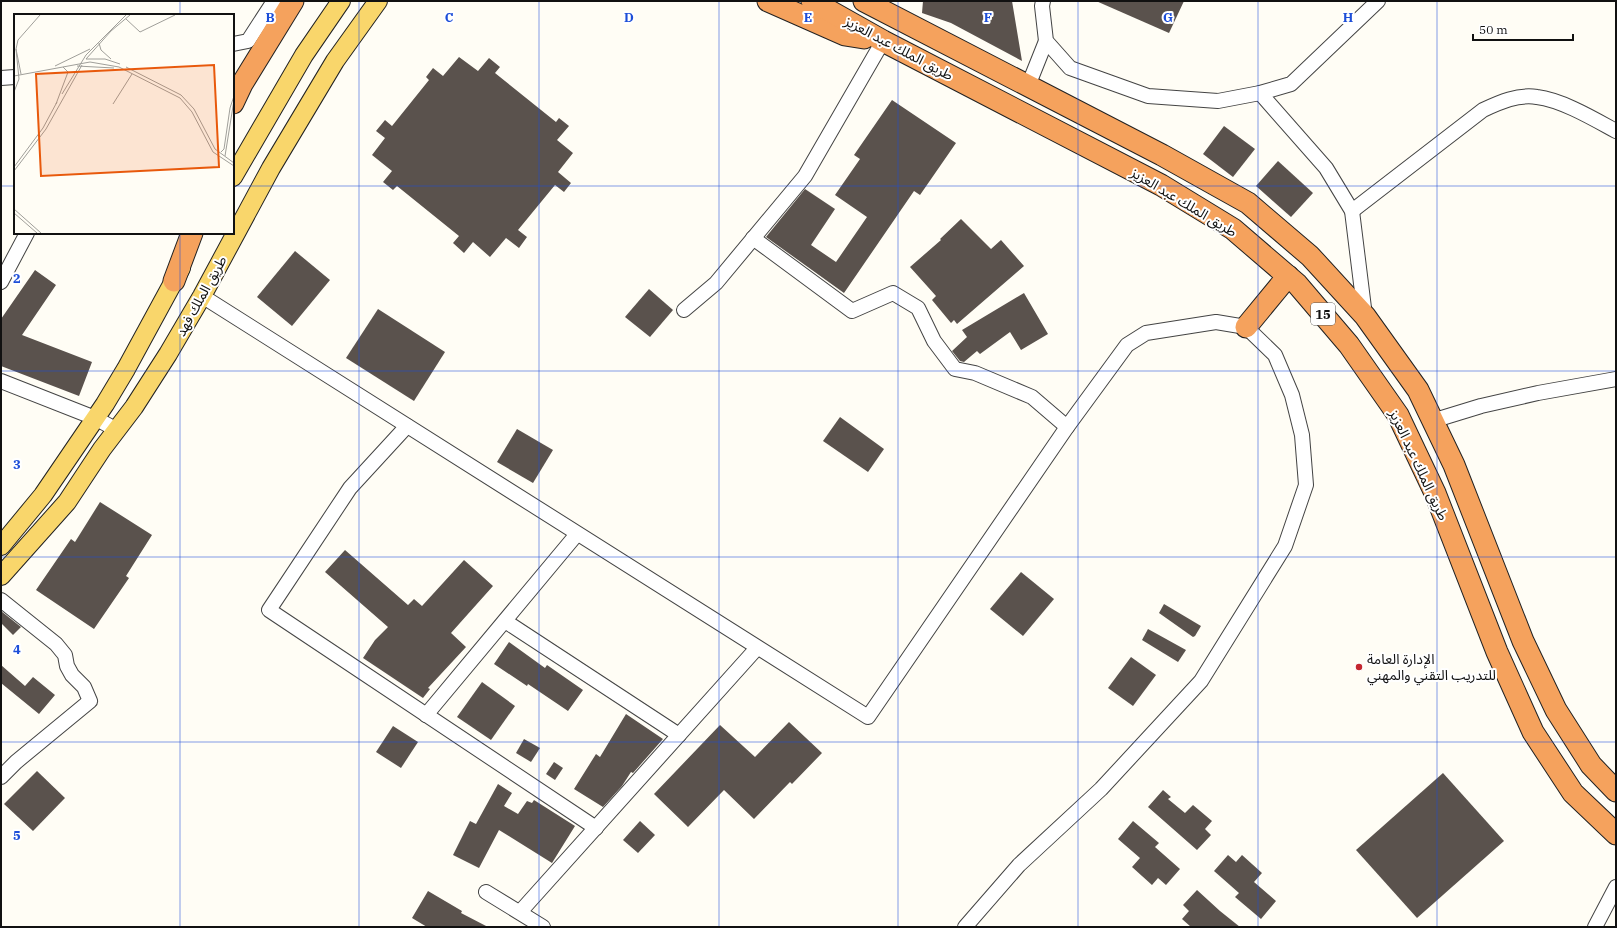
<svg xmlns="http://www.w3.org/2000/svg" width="1617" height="928" viewBox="0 0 1617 928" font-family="'IBM Plex Serif','Noto Sans Arabic',serif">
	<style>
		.building { fill: #5a524d }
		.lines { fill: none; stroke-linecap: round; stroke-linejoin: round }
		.minor-casing { stroke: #444; stroke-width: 16 }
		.major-casing { stroke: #222; stroke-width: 20 }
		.highway-casing { stroke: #222; stroke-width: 23 }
		.minor { stroke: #fff; stroke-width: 14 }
		.major { stroke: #f9d66b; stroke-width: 18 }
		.highway { stroke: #f5a25d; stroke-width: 21 }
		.grid { fill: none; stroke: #1d4ed8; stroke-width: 1; stroke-opacity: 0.55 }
		.poi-dot { fill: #c4262e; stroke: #fff; stroke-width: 1.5 }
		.labels { text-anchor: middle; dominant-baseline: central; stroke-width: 4; stroke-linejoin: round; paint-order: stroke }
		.shield { fill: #fff; stroke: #585858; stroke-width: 1 }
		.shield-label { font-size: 13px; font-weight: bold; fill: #111 }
		.street-label { font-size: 14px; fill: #111; stroke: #fff }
		.poi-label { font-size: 14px; fill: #111; stroke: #fff; text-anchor: start }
		.inset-road { fill: none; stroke: #a09f9a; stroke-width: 1 }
		.view { fill: #e8590c; fill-opacity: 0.15; stroke: #e8590c; stroke-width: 2 }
		.inset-edge { fill: none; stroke: #111; stroke-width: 2 }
		.grid-label { font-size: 13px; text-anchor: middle; font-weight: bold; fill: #1d4ed8; stroke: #fff; stroke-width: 4; stroke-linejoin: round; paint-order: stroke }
	</style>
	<rect width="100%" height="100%" fill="#fffdf5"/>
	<g class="building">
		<path d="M923 1H1012L1022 61 951 23 922 13Z"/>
		<path d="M1096 1H1184L1169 33Z"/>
		<path d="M459 57 478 71 489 58 500 67 495 73 556 122 559 118 569 126 557 140 573 153 558 172 571 183 564 192 555 185 518 230 527 237 519 248 506 238 490 257 473 242 464 253 453 243 459 236 397 186 393 190 383 182 392 171 372 155 385 138 376 131 385 120 392 126 429 80 426 77 433 68 443 76Z"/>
		<path d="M892 100 956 143 920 195 914 191 844 293 766 237 805 189 835 209 811 245 836 262 867 217 835 195 860 159 854 155Z"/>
		<path d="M1224 126 1255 149 1233 177 1203 154Z"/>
		<path d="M1278 161 1313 193 1291 217 1256 186Z"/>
		<path d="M961 219 991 249 1001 240 1024 266 957 324 954 320 951 323 932 300 936 296 910 267 941 240 940 239Z"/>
		<path d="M295 251 330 280 292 326 257 297Z"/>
		<path d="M35 270 56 285 22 335 92 362 79 396 1 366V319Z"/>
		<path d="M649 289 673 310 650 337 625 317Z"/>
		<path d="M1024 293 1048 334 1021 350 1010 332 980 354 977 351 964 362 960 361 952 351 967 337 962 330Z"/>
		<path d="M378 309 445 352 414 401 346 358Z"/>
		<path d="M840 417 884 449 868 472 823 441Z"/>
		<path d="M517 429 553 450 533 483 497 462Z"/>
		<path d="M100 502 152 535 126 576 129 578 94 629 36 590 71 539 75 542Z"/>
		<path d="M345 550 408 605 414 599 422 606 464 560 493 586 451 633 466 647 428 688 430 689 423 698 363 658 375 640 388 627 325 572Z"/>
		<path d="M1021 572 1054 599 1023 636 990 609Z"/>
		<path d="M1164 604 1201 626 1195 636 1193 637 1159 613Z"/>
		<path d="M1 611 21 627 13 635 1 623Z"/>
		<path d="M1148 629 1186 650 1178 662 1142 640Z"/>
		<path d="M509 642 545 668 547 665 583 690 568 711 528 684 527 686 494 664Z"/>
		<path d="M1131 657 1156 675 1133 706 1108 688Z"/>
		<path d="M1 665 25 686 33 677 55 695 39 714 1 683Z"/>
		<path d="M482 682 515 706 491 740 457 717Z"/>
		<path d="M626 714 663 739 633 773 631 772 622 786 603 807 574 789 596 754 600 757Z"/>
		<path d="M789 722 822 753 792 784 790 782 754 819 724 790 688 827 654 794 720 725 755 757Z"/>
		<path d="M393 726 418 742 401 768 376 752Z"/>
		<path d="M524 739 540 748 531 762 516 753Z"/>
		<path d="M554 762 563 768 555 780 546 774Z"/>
		<path d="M37 771 65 798 33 831 4 804Z"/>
		<path d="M1443 773 1504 841 1417 918 1356 850Z"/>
		<path d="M498 784 512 793 504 806 518 814 527 801 532 803 534 800 575 826 552 863 499 830 479 868 453 855 470 821 476 824Z"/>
		<path d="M1163 790 1171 797 1168 799 1185 813 1193 805 1212 821 1205 829 1211 835 1197 850 1148 807Z"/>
		<path d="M640 821 655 835 638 853 623 840Z"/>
		<path d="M1133 821 1159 843 1155 847 1180 869 1166 885 1158 878 1152 885 1132 867 1140 858 1118 839Z"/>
		<path d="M1228 855 1236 862 1242 855 1262 873 1254 882 1276 901 1261 919 1235 897 1239 893 1214 871Z"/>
		<path d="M1197 890 1220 911 1240 927H1191L1182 919 1189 911 1183 905Z"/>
		<path d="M428 891 462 911 461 913 488 927H427L412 918Z"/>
	</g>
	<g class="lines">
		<g class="minor-casing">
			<g id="minor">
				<path d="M1043 1 1042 6 1046 41 1070 68 1148 96 1218 101 1260 93 1291 84 1378 1"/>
				<path d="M233 44 248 41 274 1"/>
				<path d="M1 78 15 77"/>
				<path d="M1028 86 1046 41"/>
				<path d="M1260 93 1326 168 1352 211 1365 316"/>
				<path d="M1352 211 1483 110C1500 102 1518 94 1537 97 1562 100 1594 119 1616 131"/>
				<path d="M753 238 852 311 893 293 918 308 934 341 955 369 975 373 1032 397 1067 427"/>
				<path d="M1 282 27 233"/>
				<path d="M202 296 868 717 1067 427 1127 345 1146 333 1216 322 1246 327 1275 355 1292 395 1302 435 1306 485 1285 546 1201 681 1101 789 1019 865 965 927"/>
				<path d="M684 310 716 283 805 176 883 41"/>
				<path d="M1 381 95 418 117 430"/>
				<path d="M1432 421 1481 406 1538 393 1616 379"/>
				<path d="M407 426 350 488 269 610 596 828"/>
				<path d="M1 600 56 644 65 655 67 666 72 675 84 687 90 701 16 762 1 777"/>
				<path d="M505 621 679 735"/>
				<path d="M426 715 577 534"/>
				<path d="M486 892 543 927"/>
				<path d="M520 912 757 648"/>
				<path d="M1595 927 1616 887"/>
			</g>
		</g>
		<g class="major-casing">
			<g id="major">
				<path d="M233 177 304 55 341 1"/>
				<path d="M1 546 43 495 105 404 126 369 181 268"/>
				<path d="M1 576 67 502 102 449 134 407 168 354 202 296 271 168 335 61 378 1"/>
			</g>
		</g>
		<g class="highway-casing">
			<g id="highway">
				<path d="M768 1 845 35 864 38"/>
				<path d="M812 1 883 41 1161 185 1233 229 1297 284 1349 345 1398 415 1435 493 1497 652 1533 732 1573 793 1616 834"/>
				<path d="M864 1 1162 155 1248 203 1310 256 1365 316 1418 390 1454 465 1523 641 1556 710 1591 765 1616 791"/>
				<path d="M233 103 242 84 293 1"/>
				<path d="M174 281 192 233"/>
				<path d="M1246 327 1288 276"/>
			</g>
		</g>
		<use href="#minor" class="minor"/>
		<use href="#major" class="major"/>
		<use href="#highway" class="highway"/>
	</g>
	<path class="grid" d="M180 1V15M359 1V927M539 1V927M719 1V927M898 1V927M1078 1V927M1258 1V927M1437 1V927M1 186H15M233 186H1616M180 233V927M1 371H1616M1 557H1616M1 742H1616"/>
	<circle class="poi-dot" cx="1359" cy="667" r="4"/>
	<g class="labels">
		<rect class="shield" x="1311" y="303" width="24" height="22" rx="3"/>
		<g class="shield-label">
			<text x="1323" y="314">15</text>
		</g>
		<g class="street-label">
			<text transform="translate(899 48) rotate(28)">طريق الملك عبد العزيز</text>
			<text transform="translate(1184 202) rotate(31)">طريق الملك عبد العزيز</text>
			<text transform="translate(201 296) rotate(-61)">طريق الملك فهد</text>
			<text transform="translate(1419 465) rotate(65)">طريق الملك عبد العزيز</text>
		</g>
		<g class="poi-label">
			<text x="1367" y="659">الإدارة العامة<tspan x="1367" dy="16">للتدريب التقني والمهني</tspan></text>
		</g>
	</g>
	<g transform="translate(14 14)">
		<rect width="220" height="220" fill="#fffdf5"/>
		<path class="inset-road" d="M112 5 126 18 161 1M85 29 87 36 97 45M2 35 4 26 26 1M72 45 97 17 116 1M72 45H91L106 50M41 52 76 35M63 52 100 54M112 53 167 81 180 95 201 135 220 149M0 62 76 48 105 53 166 84 178 98 199 138 220 152M0 78 5 65 2 35 7 60M48 80 72 41 112 1M42 90 54 58 49 53M99 90 118 60M207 138 210 135 216 94 220 82M211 142 220 86M0 153 29 114 43 88M0 157 32 115 68 51M0 195 27 219M0 199 23 219"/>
		<path class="view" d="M200 51 205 153 27 162 22 60Z"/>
		<rect width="220" height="220" class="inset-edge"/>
	</g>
	<g class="grid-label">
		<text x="270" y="22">B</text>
		<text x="449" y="22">C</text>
		<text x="629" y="22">D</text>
		<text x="808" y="22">E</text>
		<text x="988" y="22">F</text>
		<text x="1168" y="22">G</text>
		<text x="1348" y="22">H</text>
		<text x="17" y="283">2</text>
		<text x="17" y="469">3</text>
		<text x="17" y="654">4</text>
		<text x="17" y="840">5</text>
	</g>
	<rect width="1617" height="928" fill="none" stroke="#111111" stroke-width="4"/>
	<path d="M1473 34v6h100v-6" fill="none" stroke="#111111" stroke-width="2"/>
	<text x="1479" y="34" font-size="12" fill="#111111" stroke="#ffffff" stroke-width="3" paint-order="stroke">50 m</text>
</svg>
